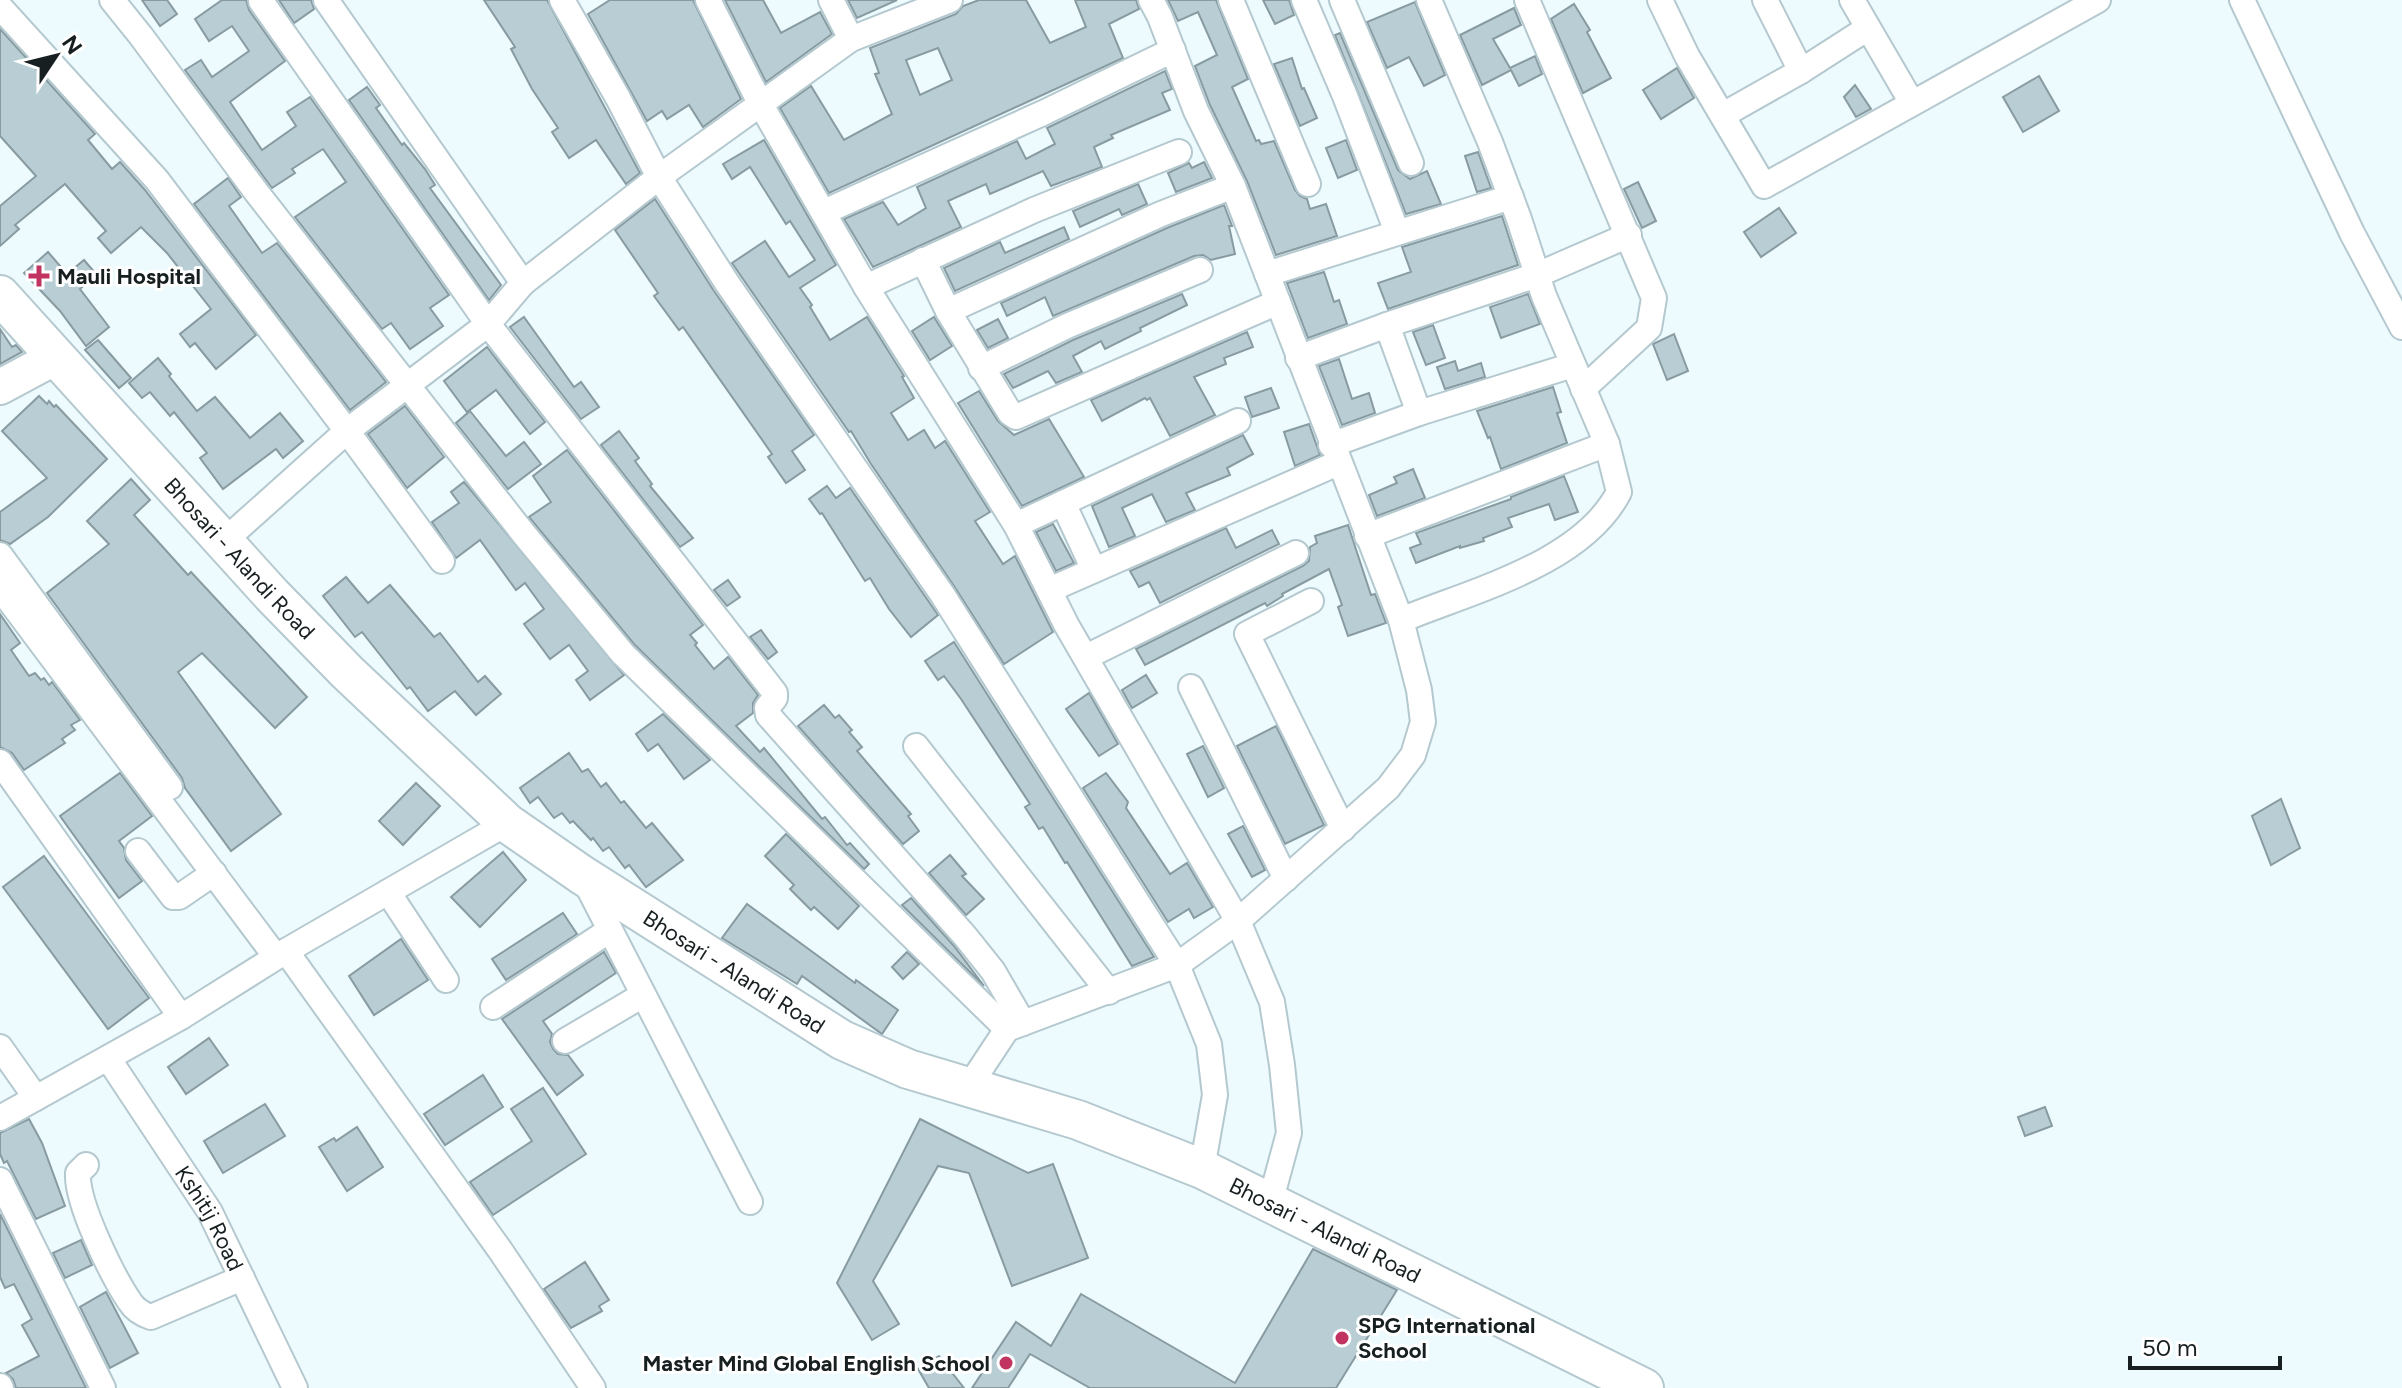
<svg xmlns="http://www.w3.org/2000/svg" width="2402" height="1388" viewBox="0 0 2402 1388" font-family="Figtree,sans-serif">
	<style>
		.building { fill: #b9ced4; stroke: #879ba1; stroke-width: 2; fill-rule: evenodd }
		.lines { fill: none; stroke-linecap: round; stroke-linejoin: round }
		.street-casing { stroke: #b4c9cf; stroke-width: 28 }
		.secondary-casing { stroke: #b4c9cf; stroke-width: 38 }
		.primary-casing { stroke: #b4c9cf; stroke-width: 42 }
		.street { stroke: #fff; stroke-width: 24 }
		.secondary { stroke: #fff; stroke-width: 34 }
		.primary { stroke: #fff; stroke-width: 38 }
		.poi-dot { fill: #c13361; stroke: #fff; stroke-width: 3 }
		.labels { text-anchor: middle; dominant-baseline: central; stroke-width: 6; stroke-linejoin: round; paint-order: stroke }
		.poi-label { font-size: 22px; font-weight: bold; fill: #171f21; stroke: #fff; text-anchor: start }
		.street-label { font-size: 22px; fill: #171f21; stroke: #fff }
	</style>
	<rect width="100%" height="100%" fill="#edfafe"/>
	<g class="building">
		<path d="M142 0H167L177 14 160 26Z"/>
		<path d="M222 0H246L249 10 285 61 230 102 262 150 296 126 287 112 310 97 449 295 430 308 443 326 410 349 391 323 382 329 295 217 346 182 323 149 292 169 295 173 272 188 185 70 201 60 212 77 249 51 232 26 209 41 195 19Z"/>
		<path d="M279 0H311L314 9 294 23Z"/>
		<path d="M484 0H547L640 173 626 184 596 140 569 158 552 132 558 128 532 89 511 49 515 47Z"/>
		<path d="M610 0H693L741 99 703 127 689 105 667 119 662 111 647 121 588 14Z"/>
		<path d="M725 0H763L781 33 820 12 832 34 766 82Z"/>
		<path d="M848 0H897L857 18Z"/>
		<path d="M979 0H1026L1050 43 1086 27 1075 0H1136L1139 9 1109 24 1123 58 829 193 780 108 811 86 844 140 892 114 875 74 879 73 870 48 956 14 963 6ZM938 48 952 80 920 95 906 60Z"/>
		<path d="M1168 0H1216L1248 79 1232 87 1256 141 1259 140 1261 144 1274 141 1295 190 1300 196 1307 199 1310 209 1326 204 1337 236 1276 255 1247 181 1210 105 1195 66 1217 55 1198 12 1178 21Z"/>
		<path d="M1263 0H1289L1294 15 1275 24Z"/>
		<path d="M1415 2 1445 75 1424 86 1409 57 1387 68 1367 22Z"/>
		<path d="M1574 4 1590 30 1587 32 1611 78 1583 93 1551 19Z"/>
		<path d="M1514 8 1521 25 1493 39 1510 68 1535 56 1542 74 1519 86 1511 70 1482 85 1460 35Z"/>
		<path d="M0 29 95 134 88 140 112 169 120 162 145 190 256 335 216 369 195 343 190 347 180 334 211 309 167 253 141 227 111 253 98 238 106 231 65 184 15 225 19 229 0 246V206L36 176 0 136Z"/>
		<path d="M1340 33 1398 170 1410 179 1427 171 1441 204 1406 214 1335 35Z"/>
		<path d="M1292 58 1302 89 1304 88 1317 118 1300 126 1274 64Z"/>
		<path d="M1677 68 1694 98 1661 119 1643 90Z"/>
		<path d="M1165 71 1172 89 1162 93 1170 110 1111 135 1113 138 1094 147 1102 167 1051 186 1043 171 990 194 986 184 948 201 961 227 873 267 844 219 883 202 898 225 926 208 917 187 1017 141 1026 159 1055 144 1047 128Z"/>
		<path d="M2039 76 2059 111 2023 132 2003 97Z"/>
		<path d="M1855 85 1871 109 1856 117 1844 97Z"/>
		<path d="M367 87 380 105 376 108 402 145 404 143 425 169 435 185 430 188 501 285 489 300 349 100Z"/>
		<path d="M764 140 836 265 800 288 812 305 810 307 830 340 867 317 904 376 902 377 914 398 891 413 908 440 924 430 935 448 945 441 990 512 975 521 1003 564 1015 556 1053 632 1004 664 954 586 871 464 851 431 849 432 732 263 765 241 789 277 815 260 790 221 786 224 750 167 732 179 723 164Z"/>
		<path d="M1346 140 1357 170 1338 178 1326 148Z"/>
		<path d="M1478 152 1491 188 1477 192 1465 156Z"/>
		<path d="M1204 162 1212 178 1176 192 1168 173 1189 163 1192 168Z"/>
		<path d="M228 178 241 197 229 206 262 253 277 243 386 382 350 410 194 204Z"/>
		<path d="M1638 182 1656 221 1642 228 1624 189Z"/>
		<path d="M1138 184 1147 204 1122 215 1119 209 1080 227 1073 211Z"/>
		<path d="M655 199 714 291 814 435 792 451 805 470 786 483 768 457 772 454 683 327 679 330 654 296 658 293 615 230Z"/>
		<path d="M1224 205 1232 226H1229L1235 254 1211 260 1203 255 1194 256 1053 316 1045 297 1007 316 1001 303 1167 228Z"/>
		<path d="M1779 208 1796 233 1761 257 1744 232Z"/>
		<path d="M1502 216 1518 265 1388 309 1378 283 1411 272 1402 247Z"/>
		<path d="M1064 227 1069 239 955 291 944 268 1000 242 1005 253Z"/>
		<path d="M48 252 67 274 84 260 96 274 80 289 109 327 86 346 60 311 24 273Z"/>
		<path d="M1324 272 1334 302 1339 300 1347 324 1308 338 1287 283Z"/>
		<path d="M1182 294 1187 305 1140 328 1141 331 1105 349 1101 341 1073 356 1082 372 1056 383 1048 371 1013 388 1004 374 1073 340Z"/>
		<path d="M1528 294 1540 324 1501 338 1490 307Z"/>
		<path d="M524 317 574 387 581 382 599 407 581 419 510 327Z"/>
		<path d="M934 317 952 346 930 360 912 331Z"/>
		<path d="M998 319 1008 338 988 348 977 330Z"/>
		<path d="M1433 325 1445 358 1426 365 1413 332Z"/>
		<path d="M0 329 12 347 16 345 22 352 0 364Z"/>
		<path d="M1247 332 1253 347 1224 358 1226 364 1194 377 1215 415 1170 436 1150 398 1147 400 1145 398 1102 421 1091 400Z"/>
		<path d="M1674 334 1688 371 1667 380 1653 344Z"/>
		<path d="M98 340 131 378 119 388 85 350Z"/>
		<path d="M487 347 545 422 530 434 496 390 467 412 444 381Z"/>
		<path d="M158 358 171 374 169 376 197 411 215 397 250 438 280 413 303 441 283 458 276 449 223 489 200 458 207 453 174 412 170 416 150 392 142 398 129 383Z"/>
		<path d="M1339 359 1352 399 1369 393 1375 413 1342 425 1319 366Z"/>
		<path d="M1455 361 1458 371 1481 363 1485 377 1445 389 1437 367Z"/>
		<path d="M1553 387 1561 412 1557 413 1567 443 1501 469 1490 437 1488 438 1477 411Z"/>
		<path d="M1271 388 1279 408 1252 417 1245 397Z"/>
		<path d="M979 391 998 421 1014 435 1049 419 1084 477 1022 506 958 403Z"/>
		<path d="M39 396 47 404 49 401 54 407 56 405 107 459 48 517 10 544 0 540V512L47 478 2 431Z"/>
		<path d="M405 406 444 457 407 488 368 434Z"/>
		<path d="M470 411 506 456 524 442 541 464 508 489 456 423Z"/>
		<path d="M1309 424 1320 455 1295 466 1284 432Z"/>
		<path d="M619 431 639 458 635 461 652 484 650 486 693 538 680 547 601 445Z"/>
		<path d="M1243 435 1253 454 1227 468 1230 475 1186 493 1195 510 1166 522 1152 494 1122 508 1135 536 1109 547 1092 506Z"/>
		<path d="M567 450 703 625 690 635 697 643 695 645 714 669 728 657 758 695 753 703V713L736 726 760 752 764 748 822 819 825 817 847 845 850 843 869 864 864 869 634 644 529 517 551 502 533 476Z"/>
		<path d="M1413 469 1425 498 1377 516 1369 495 1397 483 1394 477Z"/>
		<path d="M1564 476 1578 512 1555 520 1549 504 1508 518 1512 527 1483 538 1484 541 1460 548V546L1416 563 1410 548 1421 544 1416 533 1511 499V497Z"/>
		<path d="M131 479 150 500 134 515 188 575 191 572 307 697 275 728 202 653 178 672 281 814 231 851 185 788 182 778 47 593 109 544 87 521Z"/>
		<path d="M464 482 624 675 590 700 576 680 588 671 569 645 550 659 524 624 544 609 525 583 516 590 480 540 456 558 432 522 459 503 451 492Z"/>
		<path d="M827 486 836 498 850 488 938 615 911 637 889 609 870 578 865 581 822 513 820 514 809 499Z"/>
		<path d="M1053 524 1074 563 1056 571 1036 532Z"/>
		<path d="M1348 525 1371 595 1375 594 1386 623 1348 636 1338 607 1342 605 1329 569 1282 594 1283 596 1267 606 1265 603 1145 665 1136 649 1303 566 1309 561 1310 547 1317 543 1315 536Z"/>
		<path d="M1226 528 1236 548 1272 530 1279 544 1160 603 1149 582 1139 587 1130 571Z"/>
		<path d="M346 577 368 603 390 585 434 637 440 633 478 682 485 676 501 694 476 715 455 691 428 711 410 687 407 689 362 632 355 637 323 596Z"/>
		<path d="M728 580 740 597 727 606 714 590Z"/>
		<path d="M0 614 20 643 11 650 29 676 35 673 41 680 44 678 49 685 52 682 80 720 71 725 75 730 62 739 65 743 24 770 12 753 0 747Z"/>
		<path d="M761 630 777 652 768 659 750 637Z"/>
		<path d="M954 642 1154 957 1132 966 1067 862 1065 863 1043 827 1039 829 1025 807 1030 804 961 699 944 676 938 680 925 661Z"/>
		<path d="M1146 675 1157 693 1132 708 1122 690Z"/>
		<path d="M1089 693 1118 744 1099 756 1066 709Z"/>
		<path d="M824 705 835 718 839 715 852 730 849 732 862 747 857 751 911 814 908 816 919 831 903 844 798 726Z"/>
		<path d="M663 714 710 760 684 779 658 744 648 751 636 734Z"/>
		<path d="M1276 726 1324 825 1285 844 1237 746Z"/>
		<path d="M1203 746 1224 788 1208 797 1187 754Z"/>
		<path d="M569 753 582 772 588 769 601 787 606 783 621 803 624 801 646 828 652 823 683 860 646 887 629 865 625 868 609 847 603 851 593 838 591 840 573 821 570 823 562 813 554 818 538 797 530 803 520 788Z"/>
		<path d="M120 773 152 816 119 841 124 848 126 860 142 881 119 898 60 816Z"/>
		<path d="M1106 773 1128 802 1126 808 1170 874 1187 863 1213 907 1194 918 1189 909 1168 922 1083 788Z"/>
		<path d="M416 783 440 806 403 845 379 821Z"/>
		<path d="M2281 799 2300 848 2271 865 2252 816Z"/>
		<path d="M1243 826 1265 870 1252 877 1228 834Z"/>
		<path d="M786 834 859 906 838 929 814 907 811 910 790 889 794 885 765 856Z"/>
		<path d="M503 852 526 880 480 927 451 897Z"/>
		<path d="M950 855 966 874 962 876 984 899 966 915 929 873Z"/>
		<path d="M44 856 149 998 108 1029 3 887Z"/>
		<path d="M911 898 954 946 984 986 902 905Z"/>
		<path d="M747 904 855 983 856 980 898 1010 882 1034 802 976 797 984 722 938Z"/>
		<path d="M563 913 577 934 506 980 492 959Z"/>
		<path d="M401 939 428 980 374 1015 349 976Z"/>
		<path d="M604 952 616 973 543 1021 552 1034 550 1042 553 1049 558 1054 568 1055 583 1075 557 1095 502 1019Z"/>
		<path d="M907 952 919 964 903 979 892 967Z"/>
		<path d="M209 1038 228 1065 186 1094 168 1067Z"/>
		<path d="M483 1075 503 1107 445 1145 424 1114Z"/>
		<path d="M543 1088 586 1154 493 1215 470 1182 532 1141 511 1109Z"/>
		<path d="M265 1104 285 1136 223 1173 204 1141Z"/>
		<path d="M2045 1107 2052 1126 2025 1136 2018 1117Z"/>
		<path d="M29 1119 42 1143 65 1206 36 1219 7 1161 4 1163 0 1154V1133Z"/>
		<path d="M920 1119 1028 1173 1053 1164 1088 1258 1012 1286 969 1173 938 1166 873 1281 899 1324 872 1340 837 1283Z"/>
		<path d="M357 1127 383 1167 347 1191 319 1147 334 1138 336 1141Z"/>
		<path d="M0 1214 86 1388H16L13 1379 6 1373 39 1356 22 1325 32 1319 14 1284 5 1288 0 1277Z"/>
		<path d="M81 1240 92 1265 65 1278 53 1253Z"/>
		<path d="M1313 1249 1397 1290 1336 1388H1090L1030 1354 1008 1388H972L1016 1322 1051 1346 1081 1294 1235 1383Z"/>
		<path d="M585 1262 609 1300 599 1306 602 1311 571 1328 544 1289Z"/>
		<path d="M106 1292 138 1353 110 1368 80 1307Z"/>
		<path d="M939 1356 964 1388H929L918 1369Z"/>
	</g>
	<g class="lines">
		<g class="street-casing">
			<g id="street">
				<path d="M112 0 141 36 257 193 523 533 623 654 1007 1029"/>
				<path d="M326 0 523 283"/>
				<path d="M562 0 618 98 659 177 727 283 942 594 1177 965 1209 1044 1215 1095 1202 1169"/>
				<path d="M708 0 760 103 866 287 1016 525 1067 626 1238 921 1177 965 1007 1029 968 1088"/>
				<path d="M831 0 851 39"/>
				<path d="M1151 0 1160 17 1196 111 1233 186 1401 620"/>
				<path d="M1231 0 1308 184"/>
				<path d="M1304 0 1345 96 1397 232"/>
				<path d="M1342 0 1411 163"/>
				<path d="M1527 0 1654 298 1649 328 1583 389"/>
				<path d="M1660 0 1687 56 1764 186 2098 0"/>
				<path d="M1765 0 1801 71"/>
				<path d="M1852 0 1912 103"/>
				<path d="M2242 0 2352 233 2402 327"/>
				<path d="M261 1 488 324 775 693V698L767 708 768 715 965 936 993 971 1023 1023"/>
				<path d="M0 7 157 180 347 431 442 561"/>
				<path d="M1723 115 1801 71 1868 28"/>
				<path d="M1233 186 1161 214 948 311 1010 413 1016 417 1278 302"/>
				<path d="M824 212 1043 113 1173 50"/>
				<path d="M923 260 948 311"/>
				<path d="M1267 274 1511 197"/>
				<path d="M866 287 1034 210 1179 152"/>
				<path d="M1298 358 1387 325"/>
				<path d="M1573 365 1419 413 1387 325 1537 275 1629 235"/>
				<path d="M981 368 1067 326 1200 270"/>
				<path d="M1331 445 1419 413"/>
				<path d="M1063 503 1094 570"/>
				<path d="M1016 525 1238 421"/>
				<path d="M1367 536 1607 444"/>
				<path d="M223 542 347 431 488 324 523 283 659 177 851 39 950 0"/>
				<path d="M0 555 170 787"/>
				<path d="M0 588 276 957"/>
				<path d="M1049 590 1338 463"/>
				<path d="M1311 601 1247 634 1343 829"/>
				<path d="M1086 657 1296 553"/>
				<path d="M1191 687 1286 879"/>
				<path d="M916 746 1109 992"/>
				<path d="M0 762 181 1017"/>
				<path d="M138 851 173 897H179L214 873"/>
				<path d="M585 881 750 1202"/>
				<path d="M388 892 446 980"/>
				<path d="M286 951 500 1250 593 1388"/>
				<path d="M493 1007 610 930"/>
				<path d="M565 1041 643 995"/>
				<path d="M0 1047 36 1098"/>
				<path id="s1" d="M108 1058 210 1212 295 1388"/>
				<path d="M0 1118 181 1017 286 951 507 823"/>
				<path d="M86 1165 78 1173C76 1203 113 1277 130 1302 135 1310 142 1314 151 1317L242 1278"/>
				<path d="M0 1180 103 1388"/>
				<path d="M1270 1203 1289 1133 1282 1065 1272 1002 1238 921 1388 788 1413 755 1423 722 1419 690 1401 620C1471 591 1582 564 1619 492L1607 444 1544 296 1519 219 1490 142 1429 0"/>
				<path d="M0 1386 1 1388"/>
			</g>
		</g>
		<g class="secondary-casing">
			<path id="secondary" d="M0 387 56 357"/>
		</g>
		<g class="primary-casing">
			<g id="primary">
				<path id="s2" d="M0 295 272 595 347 672 507 823 582 875 842 1040 908 1069 1078 1120 1202 1169 1644 1388"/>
			</g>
		</g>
		<use href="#street" class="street"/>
		<use href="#secondary" class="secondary"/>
		<use href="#primary" class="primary"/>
	</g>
	<g class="poi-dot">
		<path d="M35 264h8v8h8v8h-8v8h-8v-8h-8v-8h8z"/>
		<circle cx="1342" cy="1338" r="8"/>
		<circle cx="1006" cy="1363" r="8"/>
	</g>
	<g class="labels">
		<g class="poi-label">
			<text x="57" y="276">Mauli Hospital</text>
			<text x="1358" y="1325">SPG International<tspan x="1358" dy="25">School</tspan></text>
			<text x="990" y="1363" text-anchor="end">Master Mind Global English School</text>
		</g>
		<g class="street-label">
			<text stroke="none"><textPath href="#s2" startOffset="356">Bhosari - Alandi Road</textPath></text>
			<text stroke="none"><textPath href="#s2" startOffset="1004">Bhosari - Alandi Road</textPath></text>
			<text stroke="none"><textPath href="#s1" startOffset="190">Kshitij Road</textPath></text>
			<text stroke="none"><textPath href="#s2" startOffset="1652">Bhosari - Alandi Road</textPath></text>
		</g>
	</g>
	<g transform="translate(56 56) rotate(55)" stroke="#ffffff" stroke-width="6" paint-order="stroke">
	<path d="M0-6L14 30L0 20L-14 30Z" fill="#171f21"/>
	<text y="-12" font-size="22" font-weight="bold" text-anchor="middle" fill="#171f21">N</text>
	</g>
	<path d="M2130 1356v12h150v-12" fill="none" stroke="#171f21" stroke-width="4"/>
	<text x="2142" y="1356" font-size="24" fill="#171f21" stroke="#ffffff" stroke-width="6" paint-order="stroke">50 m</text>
</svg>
